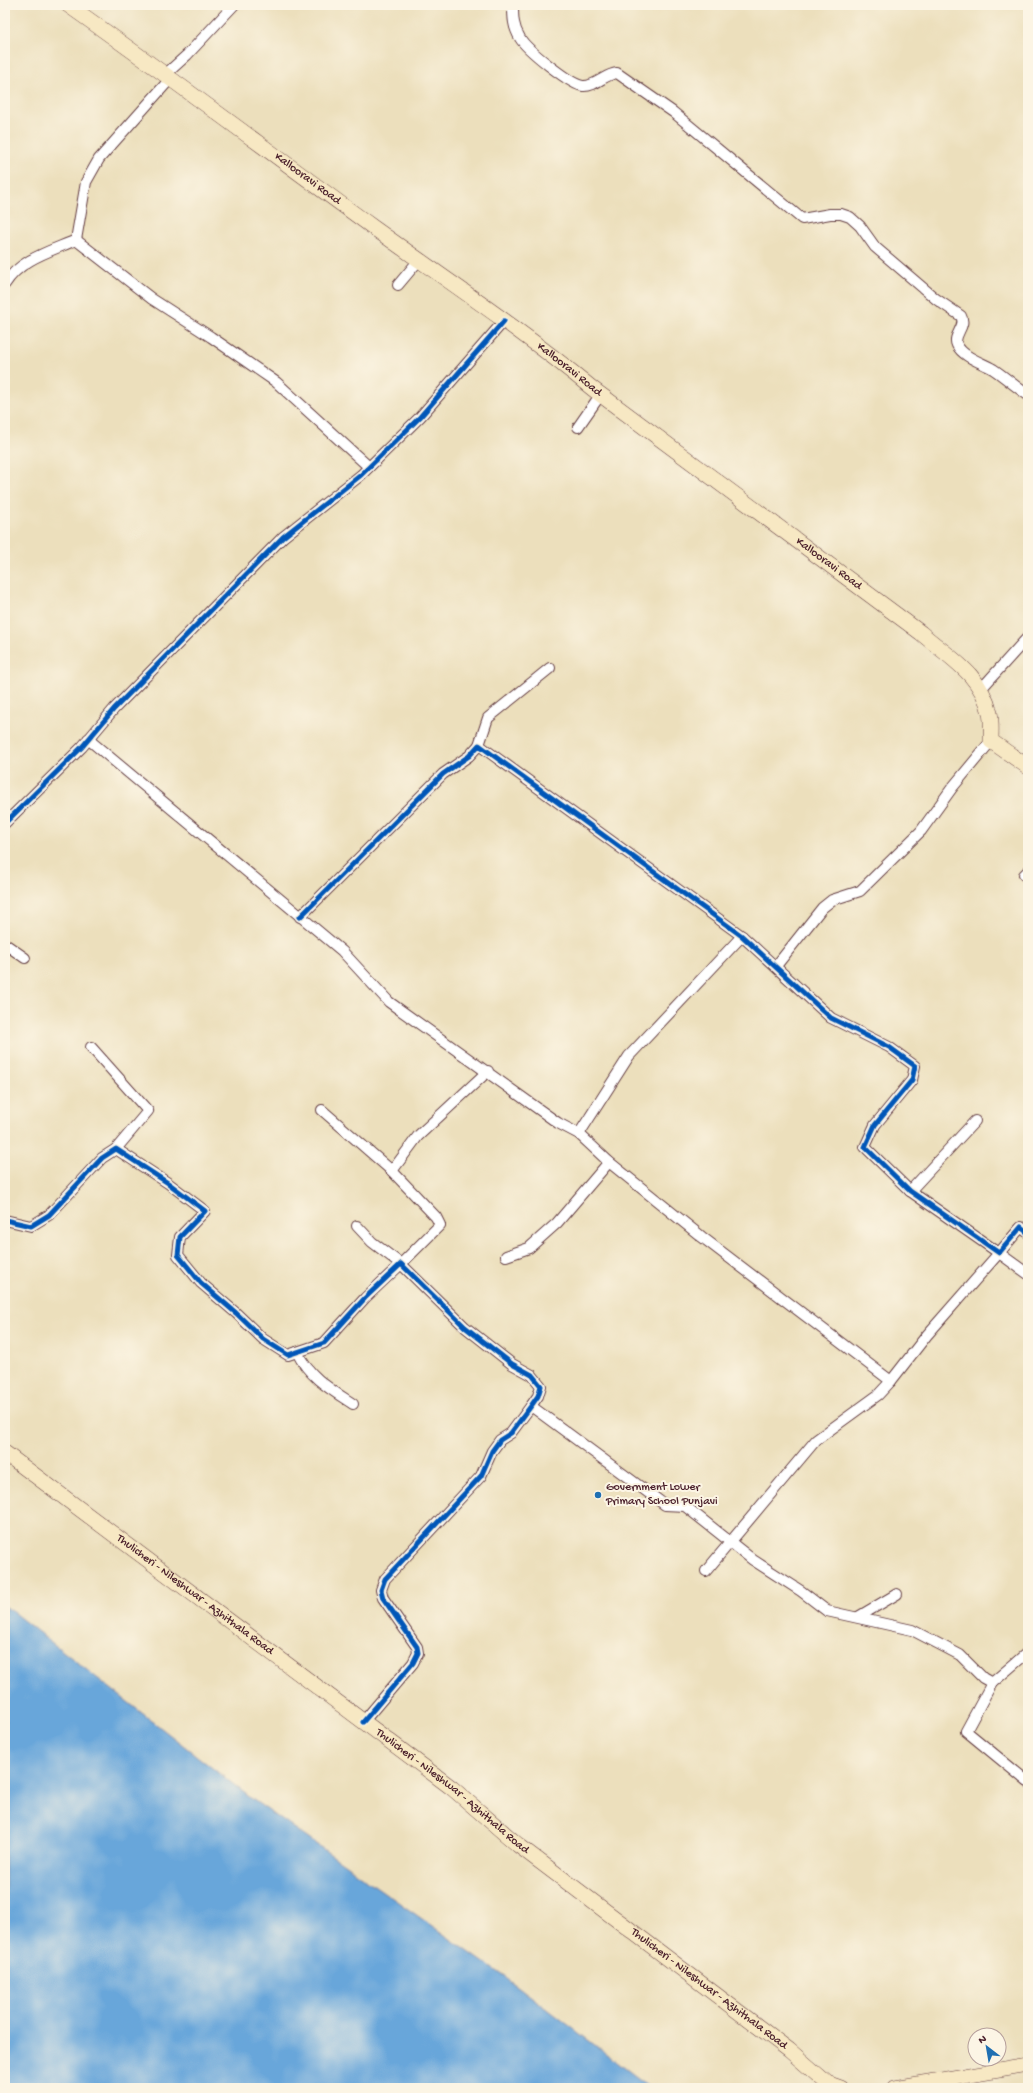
<svg xmlns="http://www.w3.org/2000/svg" width="1033" height="2093" viewBox="0 0 1033 2093" font-family="'Gochi Hand',sans-serif">
	<style>
		.water { fill: #67a6da; stroke: #586282 }
		.lines { fill: none; stroke-linecap: round; stroke-linejoin: round }
		.street-casing { stroke: #623c41; stroke-width: 12 }
		.secondary-casing { stroke: #623c41; stroke-width: 16 }
		.street { stroke: #fff; stroke-width: 10 }
		.secondary { stroke: #f7e8c3; stroke-width: 15 }
		.cycleway-casing { stroke: #fcf5e5; stroke-width: 8 }
		.cycleway { stroke: #0057b8; stroke-width: 5 }
		.poi-dot { fill: #1f6fb2; stroke: #fcf5e5; stroke-width: 1.5 }
		.labels { text-anchor: middle; dominant-baseline: central; stroke-width: 4; stroke-linejoin: round; paint-order: stroke }
		.street-label { font-size: 12px; fill: #4a1f2b; stroke: #fcf5e5 }
		.poi-label { font-size: 12px; fill: #4a1f2b; stroke: #fcf5e5; text-anchor: start }
	</style>
	<rect width="100%" height="100%" fill="#fcf5e5"/>
	<filter id="ink" filterUnits="userSpaceOnUse"><feTurbulence type="fractalNoise" baseFrequency=".025" numOctaves="2"/><feDisplacementMap in="SourceGraphic" scale="8" xChannelSelector="R" yChannelSelector="G"/><feConvolveMatrix kernelMatrix="1 2 1 2 8 2 1 2 1" color-interpolation-filters="sRGB"/></filter>
	<filter id="wash" filterUnits="userSpaceOnUse"><feTurbulence type="fractalNoise" baseFrequency=".012" numOctaves="4" result="noise"/><feDisplacementMap in="SourceGraphic" scale="16" xChannelSelector="R" yChannelSelector="G"/><feGaussianBlur stdDeviation="0.9" result="paint"/><feColorMatrix in="noise" values="0 0 0 0 0 0 0 0 0 0 0 0 0 0 0 0 0 1.4 0 .05"/><feComposite in="paint" operator="in"/></filter>
	<g filter="url(#wash)">
		<rect width="100%" height="100%" fill="#ecdfbc"/>
		<path class="water" d="M5 1606 252 1799 520 1988 651 2088H5Z"/>
	</g>
	<g filter="url(#ink)">
		<g class="lines">
			<g class="street-casing">
				<g id="street">
					<path d="M513 5C513 17 513 27 520 38 526 49 571 85 583 86 595 87 605 74 617 73L673 112 802 219 830 214H841L850 217 860 226 875 247 936 299 961 316C967 327 952 335 957 345 963 357 981 362 993 369 1005 377 1016 387 1028 395"/>
					<path d="M166 74 187 55 234 5"/>
					<path d="M76 240 152 299 211 337 276 382 369 467"/>
					<path d="M76 240 86 182 99 159 171 78"/>
					<path d="M5 284C20 259 51 251 76 240"/>
					<path d="M398 285 419 260"/>
					<path d="M578 427 601 394"/>
					<path d="M981 689 1028 637"/>
					<path d="M88 739 342 951 389 1002 558 1123 579 1134 609 1162 702 1237 891 1381"/>
					<path d="M479 745 488 718 550 668"/>
					<path d="M5 823 82 747 114 709 283 537 361 475 420 417 504 321"/>
					<path d="M1024 875 1028 871"/>
					<path d="M300 917 443 774 469 756 479 745 742 936 831 1018 889 1047 915 1066 912 1080 875 1125 865 1147 910 1191 999 1253 1021 1227 1028 1233"/>
					<path d="M5 944 25 958"/>
					<path d="M776 966 822 908 832 900 860 891 921 831 952 788 991 741"/>
					<path d="M91 1047 148 1111 116 1149"/>
					<path d="M322 1110 392 1171 436 1217 440 1225 401 1264 372 1242 357 1226"/>
					<path d="M579 1134 629 1056 742 936"/>
					<path d="M392 1171 418 1136 488 1071"/>
					<path d="M910 1191 975 1121"/>
					<path d="M5 1220 31 1226 49 1215 102 1158 116 1149 168 1183 205 1211 180 1237 178 1255 201 1283 236 1313 263 1339 288 1355 324 1343 365 1298 401 1264 465 1327 512 1364 532 1375 541 1386 538 1396 531 1406 511 1433 500 1440 492 1451 481 1476 385 1579 381 1590 383 1598 417 1647 418 1653 413 1663 363 1722"/>
					<path d="M506 1256 529 1248 557 1223 609 1162"/>
					<path d="M297 1352C309 1377 330 1389 353 1404"/>
					<path d="M531 1406 665 1505 685 1506 753 1560 801 1591 827 1611 912 1630 960 1655 983 1678 992 1683 1028 1652"/>
					<path d="M706 1571 816 1440 878 1395 891 1381 927 1335 999 1253 1028 1274"/>
					<path d="M858 1617 897 1594"/>
					<path d="M992 1683 966 1731 1028 1782"/>
				</g>
			</g>
			<g class="secondary-casing">
				<g id="secondary">
					<path id="s1" d="M68 5C172 78 272 154 374 228 448 281 523 331 593 389L921 633C951 659 980 673 990 713 992 722 991 732 991 741L1028 767"/>
					<path id="s2" d="M5 1453 452 1788 518 1845 789 2050 827 2083 841 2088"/>
					<path d="M895 2088 1028 2065"/>
				</g>
			</g>
			<use href="#street" class="street"/>
			<use href="#secondary" class="secondary"/>
			<g class="cycleway-casing">
				<g id="cycleway">
					<path d="M5 823 82 747 114 709 283 537 361 475 420 417 504 321"/>
					<path d="M300 917 443 774 469 756 479 745 742 936 831 1018 889 1047 915 1066 912 1080 875 1125 865 1147 910 1191 999 1253 1021 1227 1028 1233"/>
					<path d="M5 1220 31 1226 49 1215 102 1158 116 1149 168 1183 205 1211 180 1237 178 1255 201 1283 236 1313 263 1339 288 1355 324 1343 365 1298 401 1264 465 1327 512 1364 532 1375 541 1386 538 1396 531 1406 511 1433 500 1440 492 1451 481 1476 385 1579 381 1590 383 1598 417 1647 418 1653 413 1663 363 1722"/>
				</g>
			</g>
			<use href="#cycleway" class="cycleway"/>
		</g>
	</g>
	<circle class="poi-dot" cx="598" cy="1495" r="4"/>
	<g class="labels">
		<g class="street-label">
			<text stroke="none"><textPath href="#s1" startOffset="296">Kallooravi Road</textPath></text>
			<text stroke="none"><textPath href="#s1" startOffset="620">Kallooravi Road</textPath></text>
			<text stroke="none"><textPath href="#s1" startOffset="944">Kallooravi Road</textPath></text>
			<text stroke="none"><textPath href="#s2" startOffset="237">Thulicheri - Nileshwar - Azhithala Road</textPath></text>
			<text stroke="none"><textPath href="#s2" startOffset="561">Thulicheri - Nileshwar - Azhithala Road</textPath></text>
			<text stroke="none"><textPath href="#s2" startOffset="885">Thulicheri - Nileshwar - Azhithala Road</textPath></text>
		</g>
		<g class="poi-label">
			<text x="606" y="1488">Government Lower<tspan x="606" dy="14">Primary School Punjavi</tspan></text>
		</g>
	</g>
	<rect width="1033" height="2093" fill="none" stroke="#fcf5e5" stroke-width="20"/>
	<g transform="translate(987 2047) rotate(329)"><circle r="19" fill="#fcf5e5" stroke="#b59f9b"/>
	<path d="M0-3L7 15L0 10L-7 15Z" fill="#1f6fb2"/>
	<text y="-6" font-size="11" font-weight="bold" text-anchor="middle" fill="#4a1f2b">N</text>
	</g>
</svg>
